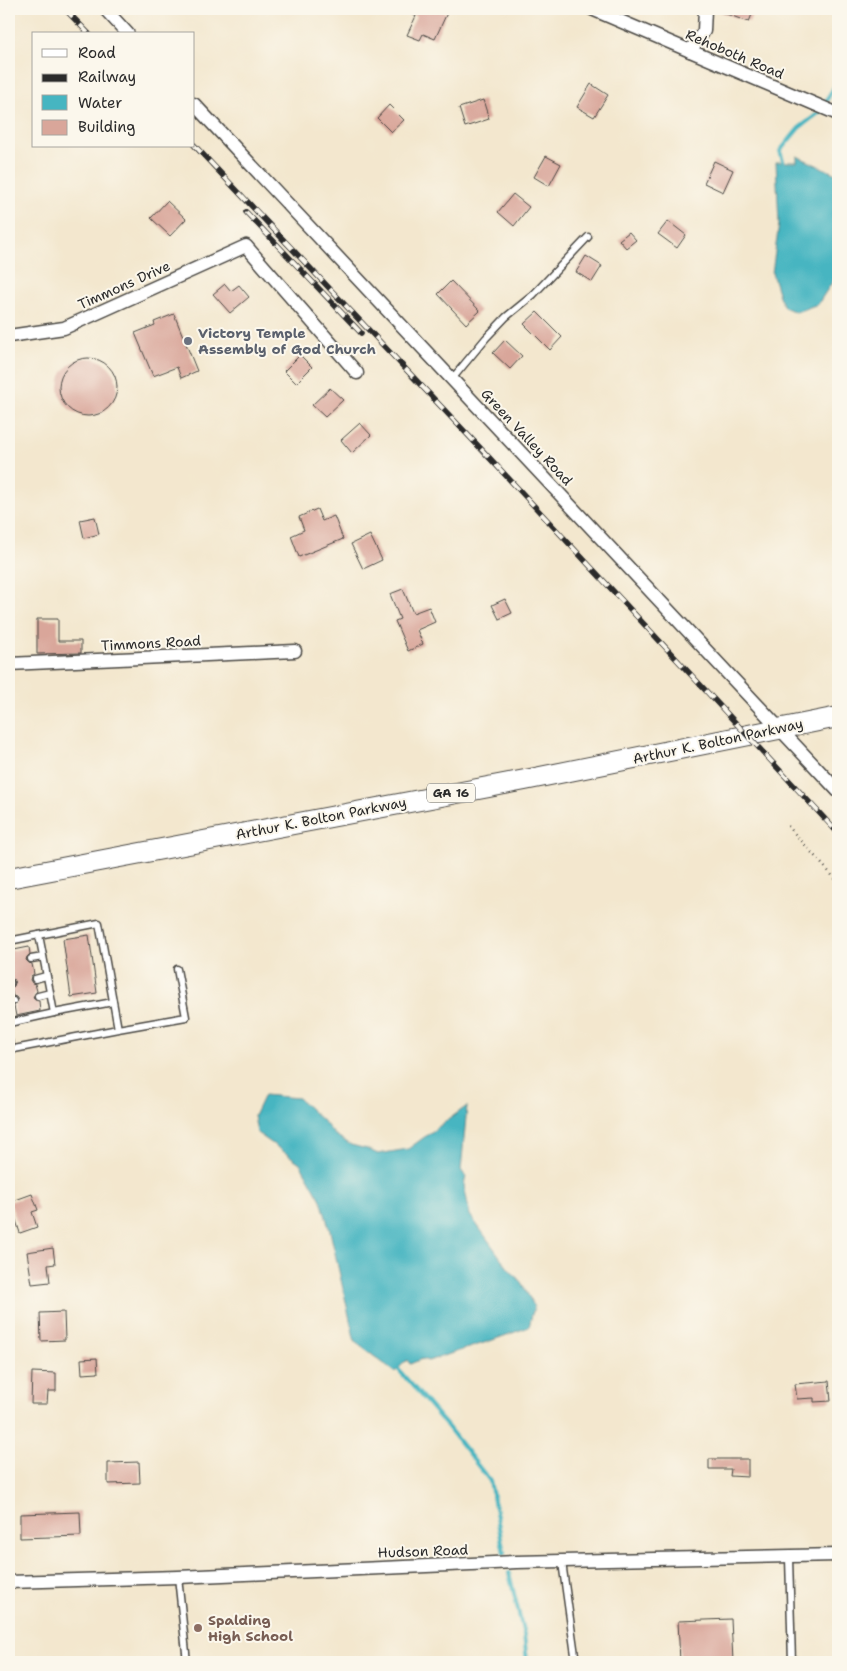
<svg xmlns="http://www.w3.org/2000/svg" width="847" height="1671" viewBox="0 0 847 1671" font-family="'Shantell Sans',sans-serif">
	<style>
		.water { fill: #46b5c1; stroke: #387076 }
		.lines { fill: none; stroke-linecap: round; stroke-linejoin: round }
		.stream { stroke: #46b5c1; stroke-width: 4 }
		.building { fill: #d9a69a }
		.lane-casing { stroke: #494743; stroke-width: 9 }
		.street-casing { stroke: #494743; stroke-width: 15 }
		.primary-casing { stroke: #494743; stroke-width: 22 }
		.path { stroke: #494743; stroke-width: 2.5; stroke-dasharray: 1 4; stroke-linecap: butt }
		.lane { stroke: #fff; stroke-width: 6 }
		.street { stroke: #fff; stroke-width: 12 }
		.primary { stroke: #fff; stroke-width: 20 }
		.rail-casing { stroke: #2b2b2b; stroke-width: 5.5 }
		.rail { stroke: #fbf7ec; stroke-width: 4; stroke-dasharray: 11; stroke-linecap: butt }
		.worship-dot { fill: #6b7280; stroke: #fbf7ec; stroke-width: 2 }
		.education-dot { fill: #8d6e63; stroke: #fbf7ec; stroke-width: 2 }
		.labels { text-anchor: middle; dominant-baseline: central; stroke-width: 4; stroke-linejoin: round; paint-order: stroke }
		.shield { fill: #fbf7ec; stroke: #696865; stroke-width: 1 }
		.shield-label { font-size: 12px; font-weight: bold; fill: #2b2b2b }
		.street-label { font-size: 14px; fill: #2b2b2b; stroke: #fbf7ec }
		.worship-label { font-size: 14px; font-weight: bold; fill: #5b616d; stroke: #fbf7ec; text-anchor: start }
		.education-label { font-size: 14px; font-weight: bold; fill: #785e54; stroke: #fbf7ec; text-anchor: start }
	</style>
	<rect width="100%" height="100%" fill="#fbf7ec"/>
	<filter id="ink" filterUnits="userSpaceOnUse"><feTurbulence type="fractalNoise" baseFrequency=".02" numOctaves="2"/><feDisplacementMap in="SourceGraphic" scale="10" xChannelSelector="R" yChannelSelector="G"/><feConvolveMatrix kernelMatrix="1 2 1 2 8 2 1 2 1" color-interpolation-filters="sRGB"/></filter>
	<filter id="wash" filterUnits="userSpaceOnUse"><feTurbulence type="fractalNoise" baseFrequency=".0096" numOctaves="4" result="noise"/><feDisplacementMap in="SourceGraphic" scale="20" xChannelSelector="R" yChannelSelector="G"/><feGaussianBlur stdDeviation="1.12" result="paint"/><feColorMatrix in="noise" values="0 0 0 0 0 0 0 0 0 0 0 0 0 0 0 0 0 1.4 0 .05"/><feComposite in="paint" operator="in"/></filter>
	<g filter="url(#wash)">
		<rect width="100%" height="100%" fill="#f3e7ce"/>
		<g class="water">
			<path d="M797 156 838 175V273L818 304 796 312 784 307 779 296 772 273 779 224 776 162H797Z"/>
			<path d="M264 1095 298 1098 324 1122 334 1134 351 1145 367 1149 378 1154 408 1149 467 1106 461 1170 466 1177 464 1185 470 1215 508 1268 521 1282 534 1306 529 1327 490 1341 428 1361 422 1359 410 1364 407 1360 395 1372 355 1342 330 1231 321 1200 300 1163 257 1133 254 1116Z"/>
		</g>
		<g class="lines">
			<g class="stream">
				<path d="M783 161 780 151 799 128 820 112 838 80"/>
				<path d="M398 1369 447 1426 490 1481 504 1553"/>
				<path d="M509 1573 524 1635 527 1662"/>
			</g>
		</g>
		<g id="blocks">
			<g class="building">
				<path d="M399 9H437L447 13 435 39 423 34 420 40 407 35 416 16Z"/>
				<path d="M716 9H754L749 22 715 10Z"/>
				<path d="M591 84 608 95 594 117 577 107Z"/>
				<path d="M483 100 489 119 465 127 459 108Z"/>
				<path d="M389 105 404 120 391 132 377 118Z"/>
				<path d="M546 156 561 164 549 186 534 177Z"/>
				<path d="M714 161 733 170 723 192 704 183Z"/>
				<path d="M513 194 529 207 514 226 498 212Z"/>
				<path d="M167 201 186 219 170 236 151 218Z"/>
				<path d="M668 221 686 235 677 248 658 234Z"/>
				<path d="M629 232 636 240 626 248 619 240Z"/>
				<path d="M586 256 602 266 592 282 576 272Z"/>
				<path d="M451 281 480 311 466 324 438 294Z"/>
				<path d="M225 284 231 291 239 285 249 297 230 313 213 294Z"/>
				<path d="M537 312 562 337 550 350 524 324Z"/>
				<path d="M174 314 197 371 181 378 177 367 153 376 135 333 155 325 154 322Z"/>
				<path d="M505 340 522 356 510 369 493 353Z"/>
				<path d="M300 355 312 367 296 383 284 371Z"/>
				<circle cx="88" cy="387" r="29"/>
				<path d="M330 388 343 400 325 417 312 405Z"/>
				<path d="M360 423 371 435 352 453 341 440Z"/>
				<path d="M317 509 322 521 334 516 343 539 299 557 291 536 304 530 299 517Z"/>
				<path d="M95 517 99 534 84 538 80 520Z"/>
				<path d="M370 535 382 560 363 569 351 544Z"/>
				<path d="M403 589 413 613 429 607 435 622 417 630 423 644 408 651 395 621 400 619 390 594Z"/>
				<path d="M505 599 512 613 499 619 492 605Z"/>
				<path d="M37 619H58V641H81V653L37 654Z"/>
				<path d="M89 935 97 993 71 997 63 939Z"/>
				<path d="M29 947 30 954 27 957 26 960 29 963 32 964 34 974 31 976 30 980 32 983 35 984 37 991 33 997 35 1000 39 1001 40 1011 16 1016 14 1006 18 1000 16 997 13 996 11 988 14 986 15 983 13 979 9 978V951Z"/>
				<path d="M32 1194 38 1210 32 1212 37 1227 20 1233 10 1202Z"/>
				<path d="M53 1248 55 1264 48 1265 50 1282 32 1284 27 1252Z"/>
				<path d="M64 1312 65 1340 41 1341 40 1313Z"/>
				<path d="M97 1358 98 1373 82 1374 81 1359Z"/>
				<path d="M32 1372 56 1373V1391H48L47 1404H31Z"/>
				<path d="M829 1381 831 1401 814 1402V1398L797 1399 795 1384Z"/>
				<path d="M709 1459H748V1477L730 1476 731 1469H709Z"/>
				<path d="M139 1462 140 1483 108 1484V1463Z"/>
				<path d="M80 1512 81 1536 20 1538V1514Z"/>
				<path d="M731 1619 733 1662H680L678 1621Z"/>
			</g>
		</g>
	</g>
	<g filter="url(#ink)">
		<use href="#blocks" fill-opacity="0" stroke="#494743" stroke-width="1"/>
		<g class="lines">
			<g class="lane-casing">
				<g id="lane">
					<path d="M452 379 486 338 506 317 533 295 588 237"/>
					<path d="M39 935 54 1013 113 1002"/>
					<path d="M9 941 99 923 118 1029 9 1050"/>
					<path d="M31 959 43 957"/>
					<path d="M35 979 46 976"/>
					<path d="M9 983H10"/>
					<path d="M38 996 50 993"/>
					<path d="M9 1002 13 1001"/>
					<path d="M9 1023 54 1013"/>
					<path d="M118 1029 186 1017 177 969"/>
					<path d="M9 1041 10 1050"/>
					<path d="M789 1558 792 1662"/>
					<path d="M562 1562 576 1662"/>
					<path d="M178 1577 187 1662"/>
				</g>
			</g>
			<g class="street-casing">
				<g id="street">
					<path d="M105 9 128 34"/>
					<path d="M592 9 838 114"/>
					<path d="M690 51 704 31 705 9"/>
					<path d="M194 104 838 791"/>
					<path d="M9 336 64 328 246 246 357 373"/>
					<path d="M9 664 295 651"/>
					<path d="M9 1582 178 1577 516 1562 838 1555"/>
				</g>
			</g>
			<g class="primary-casing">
				<path id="primary" d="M9 878 525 780 838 717"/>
			</g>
			<path class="path" d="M788 826 838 882"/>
			<use href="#lane" class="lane"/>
			<use href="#street" class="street"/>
			<use href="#primary" class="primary"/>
			<g class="rail-casing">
				<g id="rail">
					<path d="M65 9 89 34"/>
					<path d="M194 145 484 452 838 833"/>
					<path d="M246 212 361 333"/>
				</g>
			</g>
			<use href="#rail" class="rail"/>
		</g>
	</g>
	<circle class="worship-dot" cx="188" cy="341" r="5"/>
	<circle class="education-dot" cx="198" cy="1628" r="5"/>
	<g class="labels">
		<rect class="shield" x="427" y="783.5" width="48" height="19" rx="4"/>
		<g class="shield-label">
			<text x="451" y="793">GA 16</text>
		</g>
		<g class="street-label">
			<text transform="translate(735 54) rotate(23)">Rehoboth Road</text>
			<text transform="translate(124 285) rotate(-24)">Timmons Drive</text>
			<text transform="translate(527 437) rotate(47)">Green Valley Road</text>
			<text transform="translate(151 643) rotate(-3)">Timmons Road</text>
			<text transform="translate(718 741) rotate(-12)">Arthur K. Bolton Parkway</text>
			<text transform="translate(321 818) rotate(-11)">Arthur K. Bolton Parkway</text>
			<text transform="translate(423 1551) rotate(-2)">Hudson Road</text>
		</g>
		<g class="worship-label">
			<text x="198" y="333">Victory Temple<tspan x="198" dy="16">Assembly of God Church</tspan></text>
		</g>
		<g class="education-label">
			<text x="208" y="1620">Spalding<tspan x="208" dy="16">High School</tspan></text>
		</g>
	</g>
	<rect width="847" height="1671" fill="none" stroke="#fbf7ec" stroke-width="30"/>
	<rect x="32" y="32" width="162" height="115" fill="#fbf7ec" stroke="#a8a59f"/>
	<rect x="42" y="49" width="25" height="8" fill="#ffffff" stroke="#a8a59f"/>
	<text x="78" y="58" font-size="15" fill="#2b2b2b">Road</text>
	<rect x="42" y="74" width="25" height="8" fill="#2b2b2b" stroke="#a8a59f"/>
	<text x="78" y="82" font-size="15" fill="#2b2b2b">Railway</text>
	<rect x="42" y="95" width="25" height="15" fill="#46b5c1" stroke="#a8a59f"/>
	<text x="78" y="108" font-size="15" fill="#2b2b2b">Water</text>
	<rect x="42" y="120" width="25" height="15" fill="#d9a69a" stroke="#a8a59f"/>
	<text x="78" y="132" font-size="15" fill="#2b2b2b">Building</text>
</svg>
